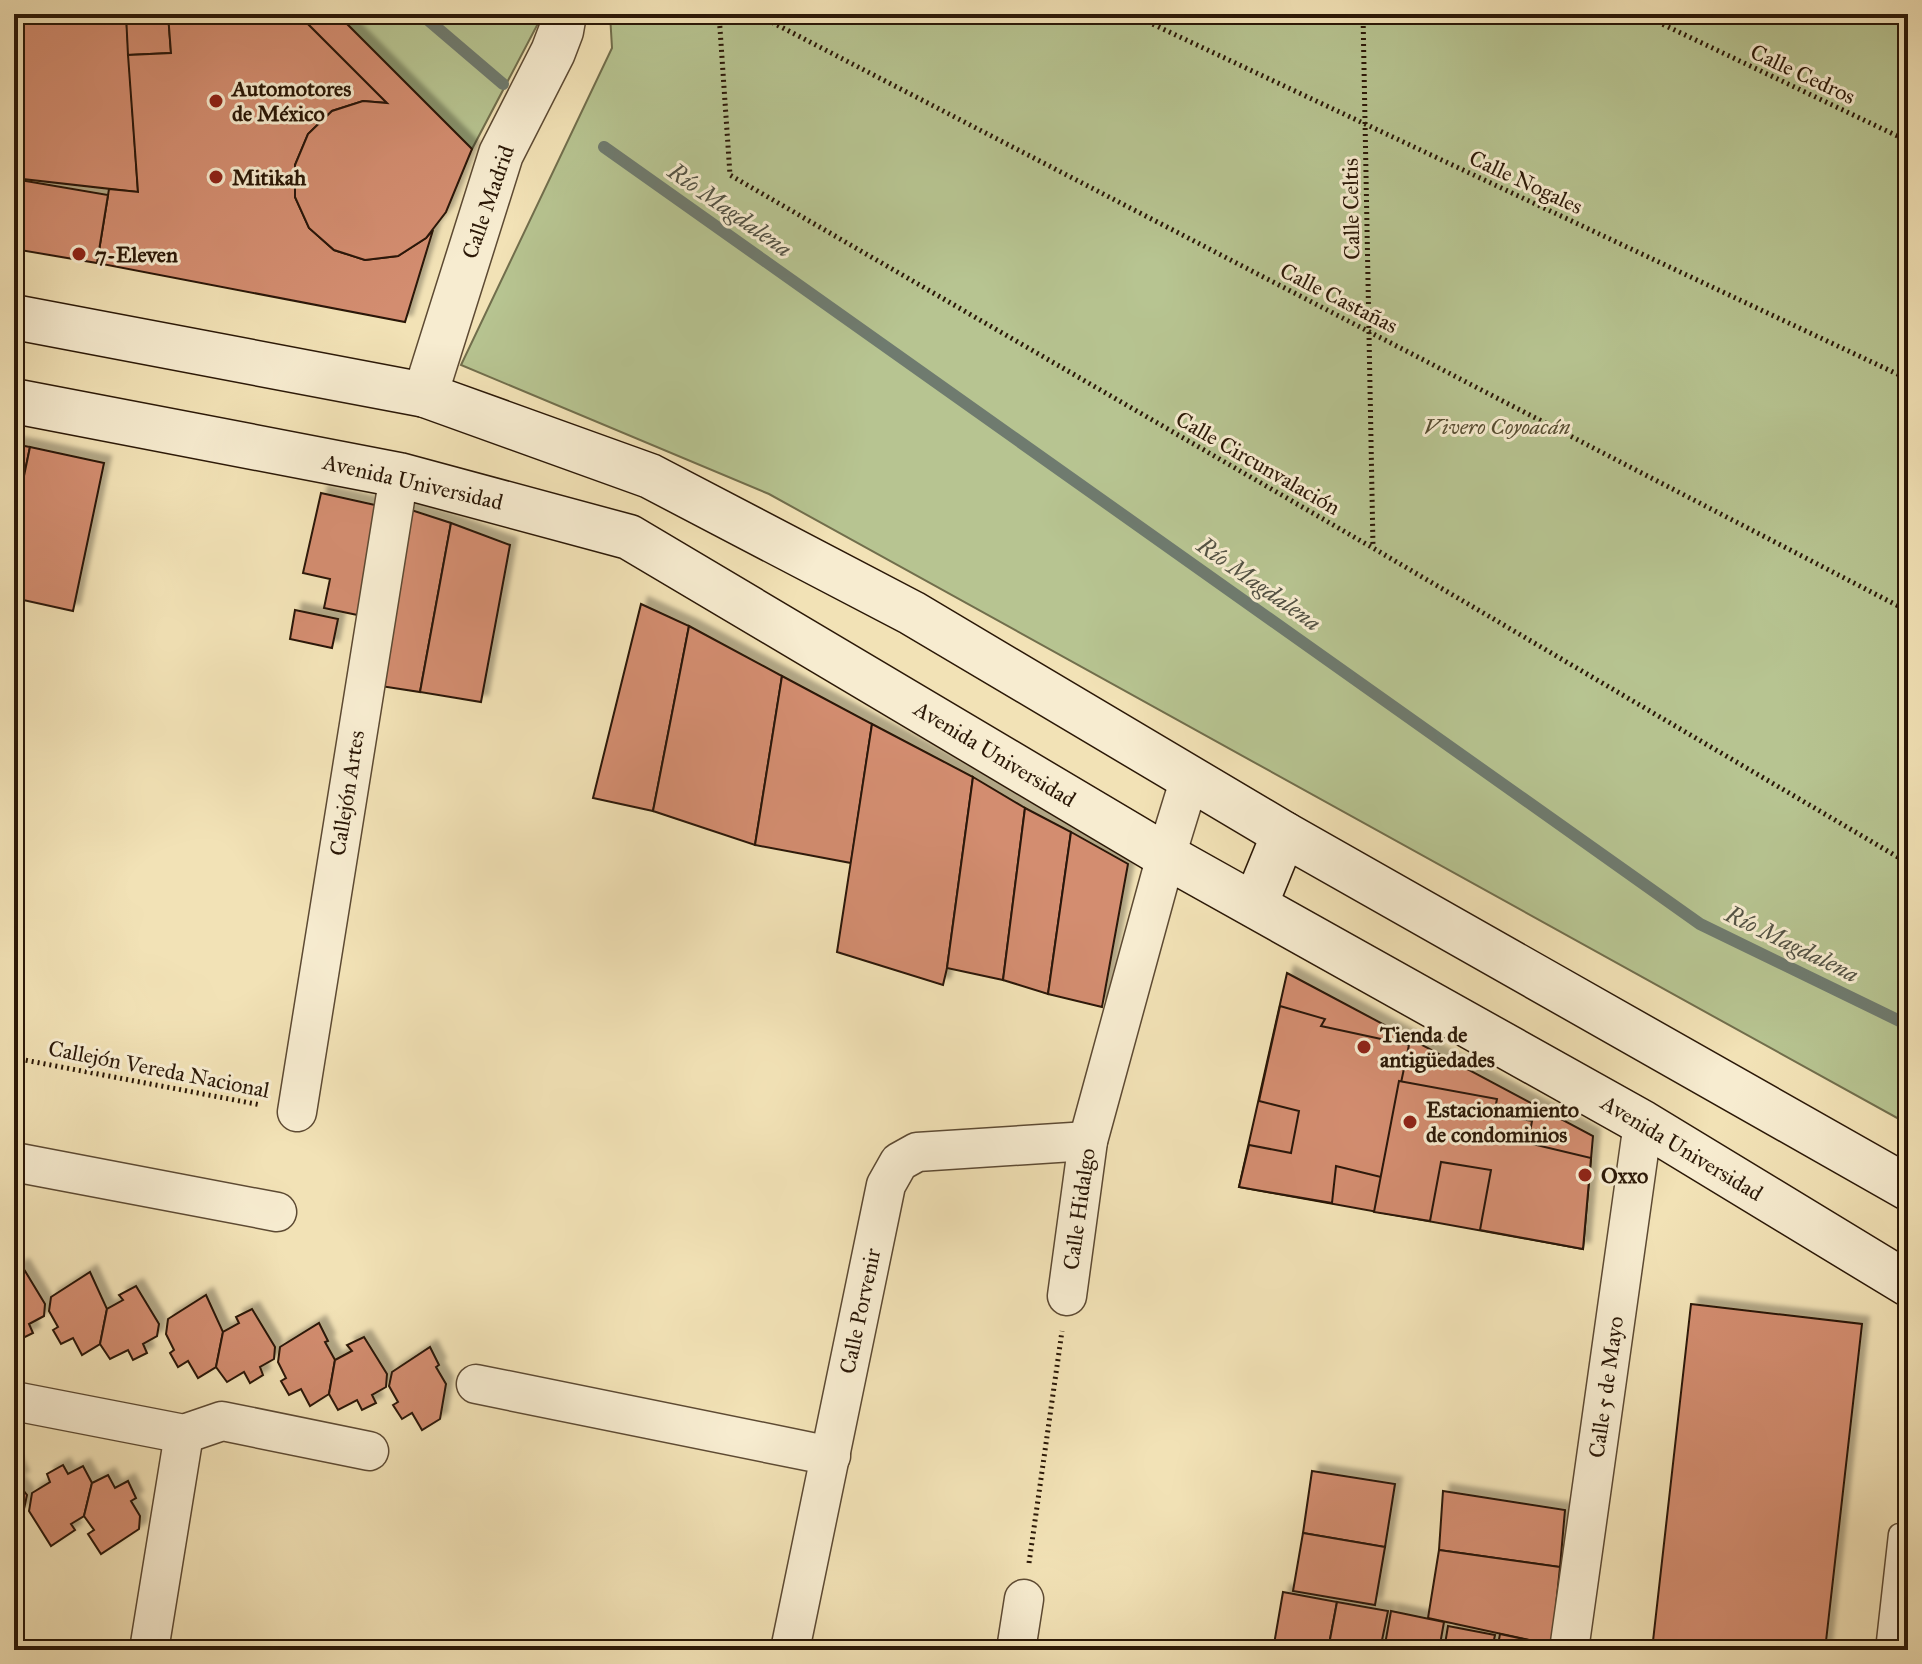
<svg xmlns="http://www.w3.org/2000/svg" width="1922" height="1664" viewBox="0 0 1922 1664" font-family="'IM FELL Great Primer',serif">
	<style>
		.green { fill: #b7c491; stroke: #716e4c; stroke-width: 2 }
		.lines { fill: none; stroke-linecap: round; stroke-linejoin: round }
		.stream { stroke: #6f7b6f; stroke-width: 12 }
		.building { fill: #d38d6f; stroke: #2b1807; stroke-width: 2; filter: url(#shadow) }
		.service-casing { stroke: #5d4a33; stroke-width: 23 }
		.minor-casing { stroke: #5d4a33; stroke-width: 41 }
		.tertiary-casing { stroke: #5d4a33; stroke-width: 47 }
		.secondary-casing { stroke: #2b1807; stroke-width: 47 }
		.path { stroke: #2b1807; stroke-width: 5; stroke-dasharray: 2 4; stroke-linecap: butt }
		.service { stroke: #f7ecd0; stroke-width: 20 }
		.minor { stroke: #f7ecd0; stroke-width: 38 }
		.tertiary { stroke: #f7ecd0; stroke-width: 44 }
		.secondary { stroke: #f7ecd0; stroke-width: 44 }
		.poi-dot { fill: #8f2418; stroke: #f7ecd0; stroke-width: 3 }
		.labels { text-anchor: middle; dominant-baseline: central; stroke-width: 6; stroke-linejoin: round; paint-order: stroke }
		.street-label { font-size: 22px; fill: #2b1807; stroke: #f7ecd0 }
		.poi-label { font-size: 22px; font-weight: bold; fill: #2b1807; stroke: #f7ecd0; text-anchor: start }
		.park-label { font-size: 22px; font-style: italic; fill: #554c30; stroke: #f7ecd0 }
		.water-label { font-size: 24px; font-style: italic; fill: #535244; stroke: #f7ecd0 }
	</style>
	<defs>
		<filter id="shadow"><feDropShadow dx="7" dy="-7" stdDeviation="2" flood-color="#0004"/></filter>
	</defs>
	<rect width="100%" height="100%" fill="#f2e2b6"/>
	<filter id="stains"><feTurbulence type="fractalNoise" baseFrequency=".0025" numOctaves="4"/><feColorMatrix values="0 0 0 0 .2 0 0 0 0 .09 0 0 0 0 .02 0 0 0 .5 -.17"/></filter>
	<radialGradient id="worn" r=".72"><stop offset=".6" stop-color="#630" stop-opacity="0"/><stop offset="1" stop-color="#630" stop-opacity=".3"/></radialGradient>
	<g class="green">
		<path d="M337 14H543L472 149Z"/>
		<path d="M610 14H1908V1124L769 494 461 365 612 48Z"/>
	</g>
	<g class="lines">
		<g class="stream">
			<path d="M421 14 503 84"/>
			<path d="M604 147 1700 924 1908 1025"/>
		</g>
	</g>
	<g class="building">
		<path d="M14 14H126L138 192 14 178Z"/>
		<path d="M126 14H168L171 53 128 55Z"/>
		<path d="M168 14H298L387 103 363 101 332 111 308 134 295 165V197L309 228 334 250 365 260 398 256 426 238 433 230 405 322 97 263 109 189 138 192 128 55 171 53Z"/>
		<path d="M298 14H337L472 149 446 212 426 238 398 256 365 260 334 250 309 228 295 197V165L308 134 332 111 363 101 387 103Z"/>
		<path d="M14 179 108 195 97 263 14 249Z"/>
		<path d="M14 444 30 447 14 524Z"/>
		<path d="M30 447 104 463 73 611 14 598V524Z"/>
		<path d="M321 493 384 507 367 617 324 608 330 579 303 573Z"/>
		<path d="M402 507 451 523 420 692 374 685Z"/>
		<path d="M451 523 510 545 481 702 420 692Z"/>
		<path d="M641 604 689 626 653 811 593 798Z"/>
		<path d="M295 610 338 619 332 648 290 639Z"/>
		<path d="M689 626 782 676 755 845 653 811Z"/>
		<path d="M782 676 872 724 851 863 755 845Z"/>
		<path d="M872 724 973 777 947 968 943 985 837 952Z"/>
		<path d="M973 777 1025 808 1003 980 947 968Z"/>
		<path d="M1025 808 1071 832 1048 994 1003 980Z"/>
		<path d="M1071 832 1128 864 1102 1007 1048 994Z"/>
		<path d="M1287 973 1593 1136 1583 1249 1239 1187Z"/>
		<path d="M1280 1006 1325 1019 1321 1026 1409 1045 1381 1177 1336 1166 1332 1203 1239 1187 1249 1145 1291 1153 1299 1111 1259 1101Z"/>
		<path d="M1399 1081 1497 1099 1494 1114 1532 1121 1528 1143 1591 1158 1583 1249 1480 1230 1491 1170 1441 1162 1430 1221 1374 1212Z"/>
		<path d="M22 1266 45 1304 44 1316 29 1324 33 1333 19 1340 14 1329V1270Z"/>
		<path d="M90 1272 107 1309 100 1344 82 1355 73 1338 61 1344 53 1330 58 1327 49 1311 51 1297Z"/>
		<path d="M136 1286 159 1324 157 1336 143 1344 147 1353 133 1360 128 1350 110 1359 100 1344 107 1309 123 1300 119 1295Z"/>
		<path d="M206 1295 223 1332 216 1367 198 1378 188 1361 178 1367 170 1353 174 1350 166 1334 168 1319Z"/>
		<path d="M1691 1304 1862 1324 1825 1650H1652Z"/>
		<path d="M252 1309 275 1347 274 1359 260 1367 263 1375 250 1383 244 1372 227 1382 216 1367 223 1332 239 1323 236 1317Z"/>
		<path d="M319 1323 328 1341 325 1342 335 1360 329 1394 310 1406 301 1389 289 1395 281 1381 286 1378 278 1362 280 1347Z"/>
		<path d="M364 1337 387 1374 386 1387 372 1395 376 1403 362 1410 357 1400 338 1410 329 1394 335 1360 352 1351 347 1345Z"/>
		<path d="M430 1347 439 1365 436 1367 446 1384 440 1419 422 1430 412 1413 402 1419 393 1405 398 1402 389 1386 392 1372Z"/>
		<path d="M14 1462 22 1478 16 1481 27 1495 24 1509 14 1516Z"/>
		<path d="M63 1465 68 1474 83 1466 92 1483 84 1516 71 1524 75 1530 51 1546 29 1511 32 1493 50 1482 47 1474Z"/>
		<path d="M1312 1471 1395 1484 1385 1547 1303 1533Z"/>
		<path d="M108 1475 115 1488 128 1481 136 1498 131 1501 140 1516 139 1529 101 1554 88 1534 94 1530 84 1516 92 1483Z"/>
		<path d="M1443 1491 1565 1510 1560 1567 1439 1550Z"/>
		<path d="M1303 1533 1385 1547 1375 1605 1293 1591Z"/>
		<path d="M1439 1550 1560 1567 1552 1645 1428 1618Z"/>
		<path d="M1283 1592 1337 1602 1328 1650H1273Z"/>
		<path d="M1337 1602 1388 1611 1380 1650H1328Z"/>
		<path d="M1391 1611 1444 1622 1439 1650H1384Z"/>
		<path d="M1448 1626 1495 1635 1492 1650H1444Z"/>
		<path d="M1500 1634 1552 1645 1551 1650H1497Z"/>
	</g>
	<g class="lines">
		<g class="service-casing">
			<path id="service" d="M1886 1650 1899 1534"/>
		</g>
		<g class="minor-casing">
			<g id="minor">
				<path d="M297 1112 399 475"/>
				<path d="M14 1162 277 1212"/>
				<path d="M1067 1296 1088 1141 1166 856 1190 778"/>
				<path d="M476 1384 831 1456"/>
				<path d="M14 1401 184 1434 222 1421 369 1451"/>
				<path d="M149 1650 184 1434"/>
				<path d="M790 1650 886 1185 899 1162 917 1152 1088 1141"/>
				<path d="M1016 1650 1024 1599"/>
				<path d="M1569 1650 1643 1123"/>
			</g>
		</g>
		<g class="tertiary-casing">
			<path id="tertiary" d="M425 395 501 154 553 52 561 31 564 14"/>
		</g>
		<g class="secondary-casing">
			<g id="secondary">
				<path d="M14 317 425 395 650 476 912 613 1284 834 1908 1188"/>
				<path d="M14 401 399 475 629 537 1166 856 1643 1123 1908 1284"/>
				<path d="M1255 905 1284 834"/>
			</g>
		</g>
		<g class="path">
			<path d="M719 14 730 175 1373 548 1908 863"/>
			<path d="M756 14 1908 611"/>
			<path d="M1131 14 1908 379"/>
			<path d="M1363 14 1373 547"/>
			<path d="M1641 14 1908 141"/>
			<path d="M14 1058 261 1105"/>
			<path d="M1029 1563 1062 1331"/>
		</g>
		<use href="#service" class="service"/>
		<use href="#minor" class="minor"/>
		<use href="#tertiary" class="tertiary"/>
		<use href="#secondary" class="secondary"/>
	</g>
	<g class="poi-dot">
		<circle cx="216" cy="101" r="8"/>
		<circle cx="216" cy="177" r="8"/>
		<circle cx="79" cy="254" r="8"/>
		<circle cx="1364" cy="1047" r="8"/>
		<circle cx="1410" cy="1122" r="8"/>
		<circle cx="1585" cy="1175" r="8"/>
	</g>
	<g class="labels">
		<g class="street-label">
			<text transform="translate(1803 74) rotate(25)">Calle Cedros</text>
			<text transform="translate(1526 182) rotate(25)">Calle Nogales</text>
			<text transform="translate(488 202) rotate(-71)">Calle Madrid</text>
			<text transform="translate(1351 209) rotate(-91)">Calle Celtis</text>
			<text transform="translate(1339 298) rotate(27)">Calle Castañas</text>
			<text transform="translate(1258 463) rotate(30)">Calle Circunvalación</text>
			<text transform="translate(413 482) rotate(13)">Avenida Universidad</text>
			<text transform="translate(995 754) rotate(31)">Avenida Universidad</text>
			<text transform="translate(347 793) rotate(-81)">Callejón Artes</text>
			<text transform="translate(159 1069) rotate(11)">Callejón Vereda Nacional</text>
			<text transform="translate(1682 1148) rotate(31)">Avenida Universidad</text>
			<text transform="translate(1079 1209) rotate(-82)">Calle Hidalgo</text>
			<text transform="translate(860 1311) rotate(-78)">Calle Porvenir</text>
			<text transform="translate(1606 1387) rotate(-82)">Calle 5 de Mayo</text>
		</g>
		<g class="poi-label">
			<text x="232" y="88">Automotores<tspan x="232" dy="25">de México</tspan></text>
			<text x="232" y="177">Mitikah</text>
			<text x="95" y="254">7-Eleven</text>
			<text x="1380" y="1034">Tienda de<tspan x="1380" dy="25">antigüedades</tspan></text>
			<text x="1426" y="1109">Estacionamiento<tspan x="1426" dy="25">de condominios</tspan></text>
			<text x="1601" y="1175">Oxxo</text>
		</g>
		<g class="park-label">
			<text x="1497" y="426">Vivero Coyoacán</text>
		</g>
		<g class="water-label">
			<text transform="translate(730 210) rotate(35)">Río Magdalena</text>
			<text transform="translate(1259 584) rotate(35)">Río Magdalena</text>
			<text transform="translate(1792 944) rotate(26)">Río Magdalena</text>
		</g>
	</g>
	<rect width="1922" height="1664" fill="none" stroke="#f2e2b6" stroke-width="48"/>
	<rect x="16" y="16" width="1890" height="1632" fill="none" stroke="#2b1807" stroke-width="4"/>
	<rect x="24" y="24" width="1874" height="1616" fill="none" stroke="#2b1807" stroke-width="2"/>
	<rect width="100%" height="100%" filter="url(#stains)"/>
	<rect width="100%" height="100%" fill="url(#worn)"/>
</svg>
